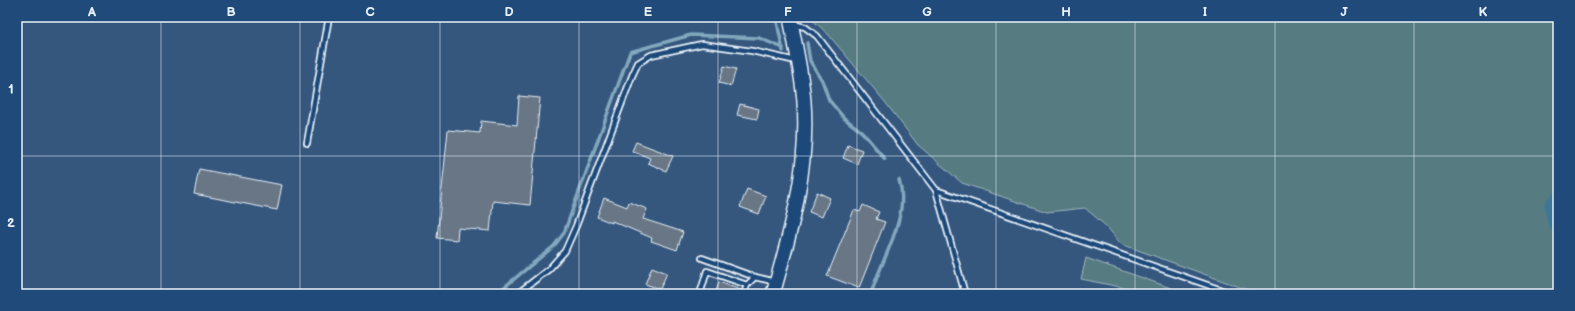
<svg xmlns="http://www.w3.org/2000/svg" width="1575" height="311" viewBox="0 0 1575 311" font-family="'Balsamiq Sans',sans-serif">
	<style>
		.green { fill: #577c81; stroke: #a0b6bc }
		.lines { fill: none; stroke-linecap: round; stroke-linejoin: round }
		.stream { stroke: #82a8be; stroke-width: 3.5 }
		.river { stroke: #3e7797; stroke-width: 21 }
		.building { fill: #677686; stroke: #e8f1f8 }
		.lane-casing { stroke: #e8f1f8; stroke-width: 8 }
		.secondary-casing { stroke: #e8f1f8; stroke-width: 16 }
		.lane { stroke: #1f4a7a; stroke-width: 4.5 }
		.secondary { stroke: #1f4a7a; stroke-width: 13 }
		.grid { fill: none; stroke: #e8f1f8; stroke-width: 1; stroke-opacity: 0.55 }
		.neatline { fill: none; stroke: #e8f1f8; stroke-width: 1.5 }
		.grid-label { font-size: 13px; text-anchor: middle; font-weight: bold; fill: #e8f1f8 }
	</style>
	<rect width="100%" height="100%" fill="#35577e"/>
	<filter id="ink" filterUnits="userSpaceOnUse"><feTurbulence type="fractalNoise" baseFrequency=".025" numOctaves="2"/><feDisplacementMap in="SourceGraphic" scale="8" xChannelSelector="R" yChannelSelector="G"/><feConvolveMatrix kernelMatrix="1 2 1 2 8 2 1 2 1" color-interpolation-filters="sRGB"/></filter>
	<g filter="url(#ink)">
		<g class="green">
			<path d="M809 17H1558V294H1259L1121 244 1107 227 1085 208 1047 212 962 183 918 145 885 102 827 33Z"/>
			<path d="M1086 258 1188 294H1155L1081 279Z"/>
		</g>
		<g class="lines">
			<g class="stream">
				<path d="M776 17 783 51"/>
				<path d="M807 43 810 61 822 80 829 100 844 118 862 132 885 159"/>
				<path d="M496 294 554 246 564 233 630 52 691 35 759 38 783 48"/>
				<path d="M871 294C881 260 911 215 899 180"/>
			</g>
			<path class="river" d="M1558 203 1555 206 1558 222"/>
		</g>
		<g class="building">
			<path d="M724 66 736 69 731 86 719 83Z"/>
			<path d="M519 96 540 98 530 205 493 201 490 231 458 228 457 240 437 238 448 130 480 133 481 121 517 125Z"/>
			<path d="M740 104 759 109 757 119 737 115Z"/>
			<path d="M636 142 673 156 666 171 648 163 650 158 632 151Z"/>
			<path d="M848 145 862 150 857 164 843 158Z"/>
			<path d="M199 169 282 185 277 210 194 194Z"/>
			<path d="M747 189 766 196 759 214 740 207Z"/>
			<path d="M817 192 830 198 822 217 809 212Z"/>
			<path d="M604 198 627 207 629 202 647 209 643 219 683 232 677 250 651 241 652 238 612 221V223L597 217Z"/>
			<path d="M863 205 879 212 876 219 885 222 859 288 827 276 854 210 860 212Z"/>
			<path d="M652 267 667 273 660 289 645 284Z"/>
			<path d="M719 282 741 290 740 294H715Z"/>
		</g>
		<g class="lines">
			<g class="lane-casing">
				<g id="lane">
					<path d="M793 24 805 27 817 36 936 190 965 294"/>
					<path d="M307 143 329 17"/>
					<path d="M936 190 1233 294"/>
					<path d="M702 258 755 277 776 282"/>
					<path d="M517 294 549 269 565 251 576 226 632 76 638 63 651 55 702 44 752 51 796 61"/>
					<path d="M700 294 707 271 747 285"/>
					<path d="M744 294 747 285 755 277"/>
				</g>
			</g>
			<g class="secondary-casing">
				<path id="secondary" d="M773 294C791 231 809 168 804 102 802 73 795 45 790 17"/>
			</g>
			<use href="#lane" class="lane"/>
			<use href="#secondary" class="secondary"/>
		</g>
	</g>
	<path class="grid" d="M161 17V294M300 17V294M440 17V294M579 17V294M718 17V294M857 17V294M996 17V294M1135 17V294M1275 17V294M1414 17V294M17 156H1558"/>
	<rect width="1575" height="311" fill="none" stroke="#1f4a7a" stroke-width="44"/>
	<rect x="22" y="22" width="1531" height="267" class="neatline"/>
	<g class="grid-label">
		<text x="92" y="16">A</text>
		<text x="231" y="16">B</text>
		<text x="370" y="16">C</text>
		<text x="509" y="16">D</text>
		<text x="648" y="16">E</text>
		<text x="788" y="16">F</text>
		<text x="927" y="16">G</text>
		<text x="1066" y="16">H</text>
		<text x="1205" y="16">I</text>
		<text x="1344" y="16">J</text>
		<text x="1483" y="16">K</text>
		<text x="11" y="93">1</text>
		<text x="11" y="227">2</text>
	</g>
</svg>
